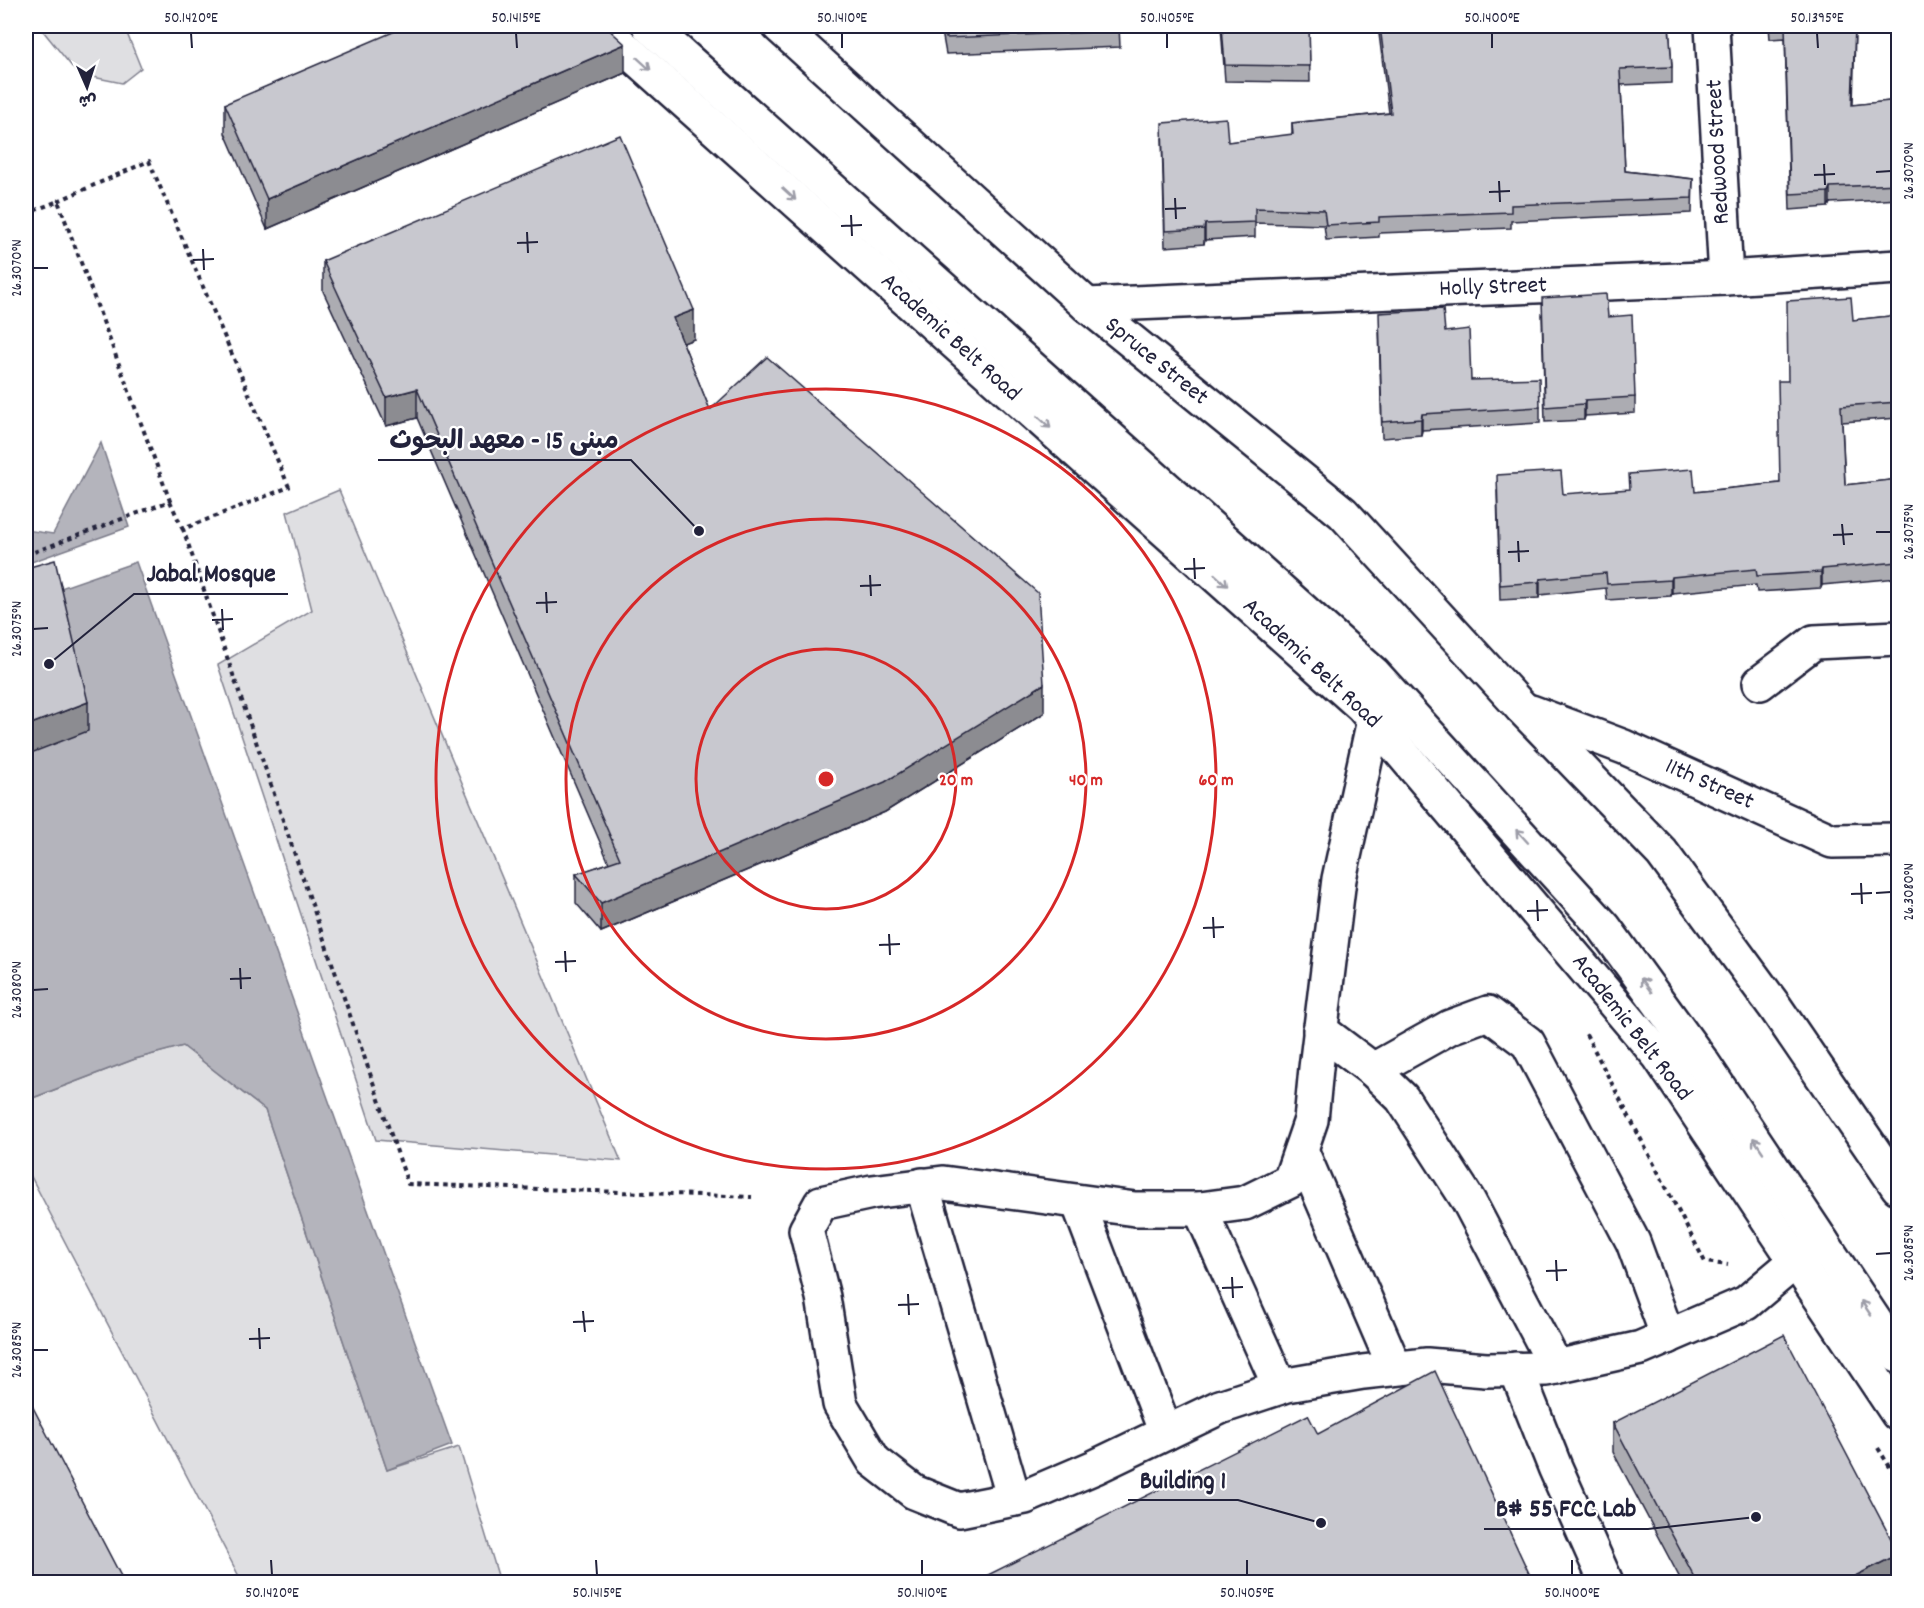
<svg xmlns="http://www.w3.org/2000/svg" width="1924" height="1608" viewBox="0 0 1924 1608" font-family="Dekko,'Playpen Sans Arabic',sans-serif">
	<style>
		.green { fill: #dfdfe2; stroke: #80808e; stroke-width: 1.5 }
		.water { fill: #b4b4bc; stroke: #7a7a88; stroke-width: 1.5 }
		.lines { fill: none; stroke-linecap: round; stroke-linejoin: round }
		.minor-casing { stroke: #22223b; stroke-width: 38 }
		.major-casing { stroke: #22223b; stroke-width: 38 }
		.path { stroke: #22223b; stroke-width: 4; stroke-dasharray: 4.5 4.5; stroke-linecap: butt }
		.minor { stroke: #fff; stroke-width: 33 }
		.major { stroke: #fff; stroke-width: 33 }
		.wall { fill: #acacb2; stroke: #22223b; stroke-width: 1.5 }
		.shaded-wall { fill: #8c8c91; stroke: #22223b; stroke-width: 1.5 }
		.building { fill: #c8c8cf; stroke: #22223b; stroke-width: 1.5 }
		.oneway { stroke: #9c9ca7 }
		.ticks { fill: none; stroke: #22223b; stroke-width: 2 }
		.ring { fill: none; stroke: #d62828; stroke-width: 3 }
		.labels { text-anchor: middle; dominant-baseline: central; stroke-width: 4.5; stroke-linejoin: round; paint-order: stroke }
		.street-label { font-size: 24px; fill: #22223b; stroke: #fff }
		.centre { fill: #d62828; stroke: #fff; stroke-width: 3 }
		.ring-label { font-size: 18px; text-anchor: middle; font-weight: bold; fill: #d62828; stroke: #fff; stroke-width: 4.5; stroke-linejoin: round; paint-order: stroke }
		.leader { fill: none; stroke: #22223b; stroke-width: 2 }
		.callout-dot { fill: #22223b; stroke: #fff; stroke-width: 2 }
		.callout-label { font-size: 26px; text-anchor: middle; font-weight: bold; fill: #22223b; stroke: #fff; stroke-width: 4.5; stroke-linejoin: round; paint-order: stroke }
		.neatline { fill: none; stroke: #22223b; stroke-width: 2 }
		.ticks-label { font-size: 15px; text-anchor: middle; fill: #22223b }
	</style>
	<rect width="100%" height="100%" fill="#fff"/>
	<filter id="ink" filterUnits="userSpaceOnUse"><feTurbulence type="fractalNoise" baseFrequency=".0167" numOctaves="2"/><feDisplacementMap in="SourceGraphic" scale="12" xChannelSelector="R" yChannelSelector="G"/><feConvolveMatrix kernelMatrix="1 2 1 2 8 2 1 2 1" color-interpolation-filters="sRGB"/></filter>
	<g filter="url(#ink)">
		<g class="green">
			<path d="M39 26H124L141 68 122 83 78 74Z"/>
			<path d="M339 490 621 1161 376 1140 218 665 312 610 287 512Z"/>
			<path d="M183 1046 265 1110 387 1470 459 1447 500 1582H242L26 1167V1094L30 1099 135 1059Z"/>
		</g>
		<g class="water">
			<path d="M101 443 129 527 26 564V530L53 534Z"/>
			<path d="M136 562 452 1445 387 1470 265 1110 183 1046 135 1059 30 1099 26 1094V755L55 590Z"/>
		</g>
		<g class="lines">
			<g class="minor-casing">
				<g id="minor">
					<path d="M600 26 1362 706 1659 1056 1898 1414"/>
					<path d="M649 26 1374 674 1604 927 1702 1062 1898 1356"/>
					<path d="M1712 26 1726 278"/>
					<path d="M1087 305 1726 278 1898 267"/>
					<path d="M1760 683 1814 642 1898 638"/>
					<path d="M1522 708 1662 853 1775 1007 1898 1187"/>
					<path d="M1531 712 1624 747 1832 841 1898 840"/>
					<path d="M1374 720 1339 879 1316 1068 1311 1120 1290 1181 1245 1203 1200 1209H1135L943 1183 872 1192 821 1203 806 1230 823 1297 840 1404 874 1461 914 1492 959 1510 1025 1497 1095 1467 1220 1407 1287 1385 1363 1372 1427 1365 1486 1370 1547 1369 1641 1348 1746 1303 1797 1260 1822 1242"/>
					<path d="M1320 1030 1373 1070 1402 1098 1468 1200 1556 1367"/>
					<path d="M1373 1070 1450 1027 1488 1013 1528 1043 1633 1242 1668 1337"/>
					<path d="M1301 1150 1395 1368"/>
					<path d="M922 1185 1014 1499"/>
					<path d="M1078 1202 1166 1433"/>
					<path d="M1200 1209 1280 1387"/>
					<path d="M1516 1369 1555 1467 1606 1582"/>
				</g>
			</g>
			<g class="major-casing">
				<path id="major" d="M779 26 1087 305 1343 513 1522 708"/>
			</g>
			<g class="path">
				<path d="M58 201 149 161 289 487 183 529 408 1184 752 1197"/>
				<path d="M26 214 58 201 170 501 26 555"/>
				<path d="M170 501 183 530"/>
				<path d="M1586 1034 1705 1262 1728 1265"/>
				<path d="M1878 1448 1898 1480"/>
			</g>
			<use href="#minor" class="minor"/>
			<use href="#major" class="major"/>
		</g>
		<g class="wall">
			<path d="M941 26H1119L1120 47 946 54Z"/>
			<path d="M1221 26H1309L1310 82 1225 81Z"/>
			<path d="M1378 26H1669L1672 67V83L1621 85 1625 171 1693 179 1692 213 1511 221V228L1379 233V237L1326 240 1324 225 1255 223V237L1205 240 1204 244 1165 247 1162 138 1228 142 1292 135V123L1389 113Z"/>
			<path d="M1769 26H1899L1855 32 1853 105 1899 100V199L1830 203 1828 207 1790 210 1785 38 1770 39Z"/>
			<path d="M625 73 267 229 225 133V104Z"/>
			<path d="M323 261 694 339 683 343 710 410 1044 713 885 812 601 932 576 903V874L609 863 417 418 386 426 323 291Z"/>
			<path d="M1542 314 1608 317 1635 397V413L1585 416 1584 420 1545 422Z"/>
			<path d="M1899 315V418L1842 422 1845 485 1899 479V590L1898 578 1822 585 1821 588 1757 592 1756 585 1672 593 1671 596 1607 600 1606 588 1540 595 1539 598 1500 600 1497 491 1563 494 1695 492 1780 483 1788 381 1853 320Z"/>
			<path d="M1379 328 1445 332 1471 380 1540 407V423L1422 430 1421 435 1382 438Z"/>
			<path d="M1613 1423 1899 1582H1682L1613 1452Z"/>
		</g>
		<g class="shaded-wall">
			<path d="M625 44V73L267 229V199Z"/>
			<path d="M1830 187V203L1828 207V192Z"/>
			<path d="M1205 224V240L1204 244V229Z"/>
			<path d="M694 310V339L673 347V318Z"/>
			<path d="M417 389V418L386 426V397Z"/>
			<path d="M1585 400V416L1584 420V404Z"/>
			<path d="M1422 414V430L1421 435V419Z"/>
			<path d="M1822 569V585L1821 588V572Z"/>
			<path d="M1672 577V593L1671 596V580Z"/>
			<path d="M1540 579V595L1539 598V582Z"/>
			<path d="M1044 684V713L885 812 601 932V903Z"/>
			<path d="M88 702V731L26 755V726Z"/>
			<path d="M1899 1554V1582H1843Z"/>
		</g>
		<g class="building">
			<path d="M407 26H605L625 44 267 199 225 104Z"/>
			<path d="M944 26H1119L1120 31 946 38Z"/>
			<path d="M1222 26H1309L1310 66 1225 65Z"/>
			<path d="M1380 26H1669L1672 67 1620 69 1625 171 1693 179 1692 198 1511 205V212L1379 217V222L1326 225 1324 210 1255 208V222L1205 224 1204 229 1165 231 1162 123 1226 118 1228 142 1293 134 1292 123 1391 113Z"/>
			<path d="M1785 26H1855L1852 105 1899 100V184L1830 187 1828 192 1790 194Z"/>
			<path d="M620 135 694 310 673 318 710 410 767 357 1038 593 1044 684 885 782 601 903 576 874 620 859 417 389 386 397 323 261Z"/>
			<path d="M1606 294 1608 317 1632 315 1635 397 1585 400 1584 404 1545 407 1542 298Z"/>
			<path d="M1851 297 1853 320 1899 315V402L1841 406 1845 485 1899 479V574L1898 562 1822 569 1821 572 1757 576 1756 569 1672 577 1671 580 1607 584 1606 573 1540 579 1539 582 1500 585 1497 475 1561 471 1563 494 1630 489 1629 474 1693 469 1695 492 1780 483 1778 381H1788L1787 301Z"/>
			<path d="M1443 309 1445 332 1469 329 1471 380 1539 378 1540 407 1422 414 1421 419 1382 422 1379 313Z"/>
			<path d="M55 560 88 702 26 726V568Z"/>
			<path d="M1784 1335 1899 1554 1843 1582H1697L1613 1423Z"/>
			<path d="M1435 1371 1533 1582H974L1308 1415 1318 1434Z"/>
			<path d="M26 1394 124 1582H26Z"/>
		</g>
		<defs><path id="oneway-shaft" d="M-6 0H5M1.5-3L5.5 0L1.5 3" fill="none" stroke-width="1.6" stroke-linecap="round" stroke-linejoin="round" transform="scale(1.5)"/></defs>
		<g class="oneway">
			<use href="#oneway-shaft" transform="translate(644 64) rotate(42)"/>
			<use href="#oneway-shaft" transform="translate(789 194) rotate(42)"/>
			<use href="#oneway-shaft" transform="translate(1044 422) rotate(42)"/>
			<use href="#oneway-shaft" transform="translate(1221 580) rotate(42)"/>
			<use href="#oneway-shaft" transform="translate(1522 836) rotate(-132)"/>
			<use href="#oneway-shaft" transform="translate(1646 985) rotate(-126)"/>
			<use href="#oneway-shaft" transform="translate(1758 1145) rotate(-124)"/>
			<use href="#oneway-shaft" transform="translate(1866 1308) rotate(-124)"/>
		</g>
	</g>
	<path class="ticks" d="M191 33 192 48M516 33 517 48M842 33V48M1167 33V48M1492 33V48M1817 33 1818 48M1824 164 1825 185M1876 172 1891 171M1814 175 1835 174M1499 181 1500 202M1489 192 1510 191M1175 198 1176 219M1165 209 1186 208M851 215 852 236M841 226 862 225M527 232 528 253M517 243 538 242M203 249 204 270M193 260 214 259M33 268H48M1842 524 1844 545M1876 532H1891M1833 535 1853 534M1518 541 1519 562M1508 552 1529 551M1194 558 1195 579M1184 569 1205 568M870 575 871 596M860 586 881 585M546 592 547 613M536 603 557 602M222 609 223 630M212 620 233 619M33 629 48 628M1861 883 1862 904M1876 893 1891 892M1851 894 1872 893M1537 900 1538 921M1527 911 1548 910M1213 917 1214 938M1203 928 1224 927M889 934 890 955M879 945 900 944M565 951 566 972M555 962 576 961M240 968 241 989M230 979 251 978M33 990 48 989M1876 1254 1891 1253M1556 1260 1557 1281M1546 1271 1567 1270M1232 1277 1233 1298M1222 1288 1243 1287M908 1294 909 1315M898 1305 919 1304M583 1311 585 1332M573 1322 594 1321M259 1328 260 1349M249 1339 270 1338M33 1350H48M271 1560 272 1575M596 1560 597 1575M922 1560V1575M1247 1560V1575M1572 1560V1575"/>
	<g class="ring">
		<circle cx="826" cy="779" r="130"/>
		<circle cx="826" cy="779" r="260"/>
		<circle cx="826" cy="779" r="390"/>
	</g>
	<g class="labels">
		<g class="street-label">
			<text transform="translate(1719 152) rotate(-93)">Redwood Street</text>
			<text transform="translate(1493 288) rotate(-2)">Holly Street</text>
			<text transform="translate(950 338) rotate(42)">Academic Belt Road</text>
			<text transform="translate(1156 362) rotate(39)">Spruce Street</text>
			<text transform="translate(1311 664) rotate(43)">Academic Belt Road</text>
			<text transform="translate(1709 785) rotate(24)">11th Street</text>
			<text transform="translate(1631 1028) rotate(52)">Academic Belt Road</text>
		</g>
	</g>
	<circle cx="826" cy="779" r="9" class="centre"/>
	<g class="ring-label">
		<text x="956" y="785">20 m</text>
		<text x="1086" y="785">40 m</text>
		<text x="1216" y="785">60 m</text>
	</g>
	<path class="leader" d="M699 531L631 460H378M49 664L134 594H288M1321 1523L1238 1500H1128M1756 1517L1648 1529H1484"/>
	<g class="callout-dot">
		<circle cx="699" cy="531" r="6"/>
		<circle cx="49" cy="664" r="6"/>
		<circle cx="1321" cy="1523" r="6"/>
		<circle cx="1756" cy="1517" r="6"/>
	</g>
	<g class="callout-label">
		<text x="504" y="448">مبنى 15 - معهد البحوث</text>
		<text x="211" y="581">Jabal Mosque</text>
		<text x="1183" y="1488">Building 1</text>
		<text x="1566" y="1516">B# 55 FCC Lab</text>
	</g>
	<rect width="1924" height="1608" fill="none" stroke="#fff" stroke-width="66"/>
	<g transform="translate(87 87) rotate(177)" stroke="#ffffff" stroke-width="4.5" paint-order="stroke">
	<path d="M0-4.5L10 22L0 15L-10 22Z" fill="#22223b"/>
	<text y="-9" font-size="16" font-weight="bold" text-anchor="middle" fill="#22223b">ش</text>
	</g>
	<rect x="33" y="33" width="1858" height="1542" class="neatline"/>
	<g class="ticks-label">
		<text x="191" y="22">50.1420°E</text>
		<text x="516" y="22">50.1415°E</text>
		<text x="842" y="22">50.1410°E</text>
		<text x="1167" y="22">50.1405°E</text>
		<text x="1492" y="22">50.1400°E</text>
		<text x="1817" y="22">50.1395°E</text>
		<text transform="translate(1908 171) rotate(-90)" y="5">26.3070°N</text>
		<text transform="translate(16 268) rotate(-90)" y="5">26.3070°N</text>
		<text transform="translate(1908 532) rotate(-90)" y="5">26.3075°N</text>
		<text transform="translate(16 629) rotate(-90)" y="5">26.3075°N</text>
		<text transform="translate(1908 892) rotate(-90)" y="5">26.3080°N</text>
		<text transform="translate(16 990) rotate(-90)" y="5">26.3080°N</text>
		<text transform="translate(1908 1253) rotate(-90)" y="5">26.3085°N</text>
		<text transform="translate(16 1350) rotate(-90)" y="5">26.3085°N</text>
		<text x="272" y="1597">50.1420°E</text>
		<text x="597" y="1597">50.1415°E</text>
		<text x="922" y="1597">50.1410°E</text>
		<text x="1247" y="1597">50.1405°E</text>
		<text x="1572" y="1597">50.1400°E</text>
	</g>
</svg>
